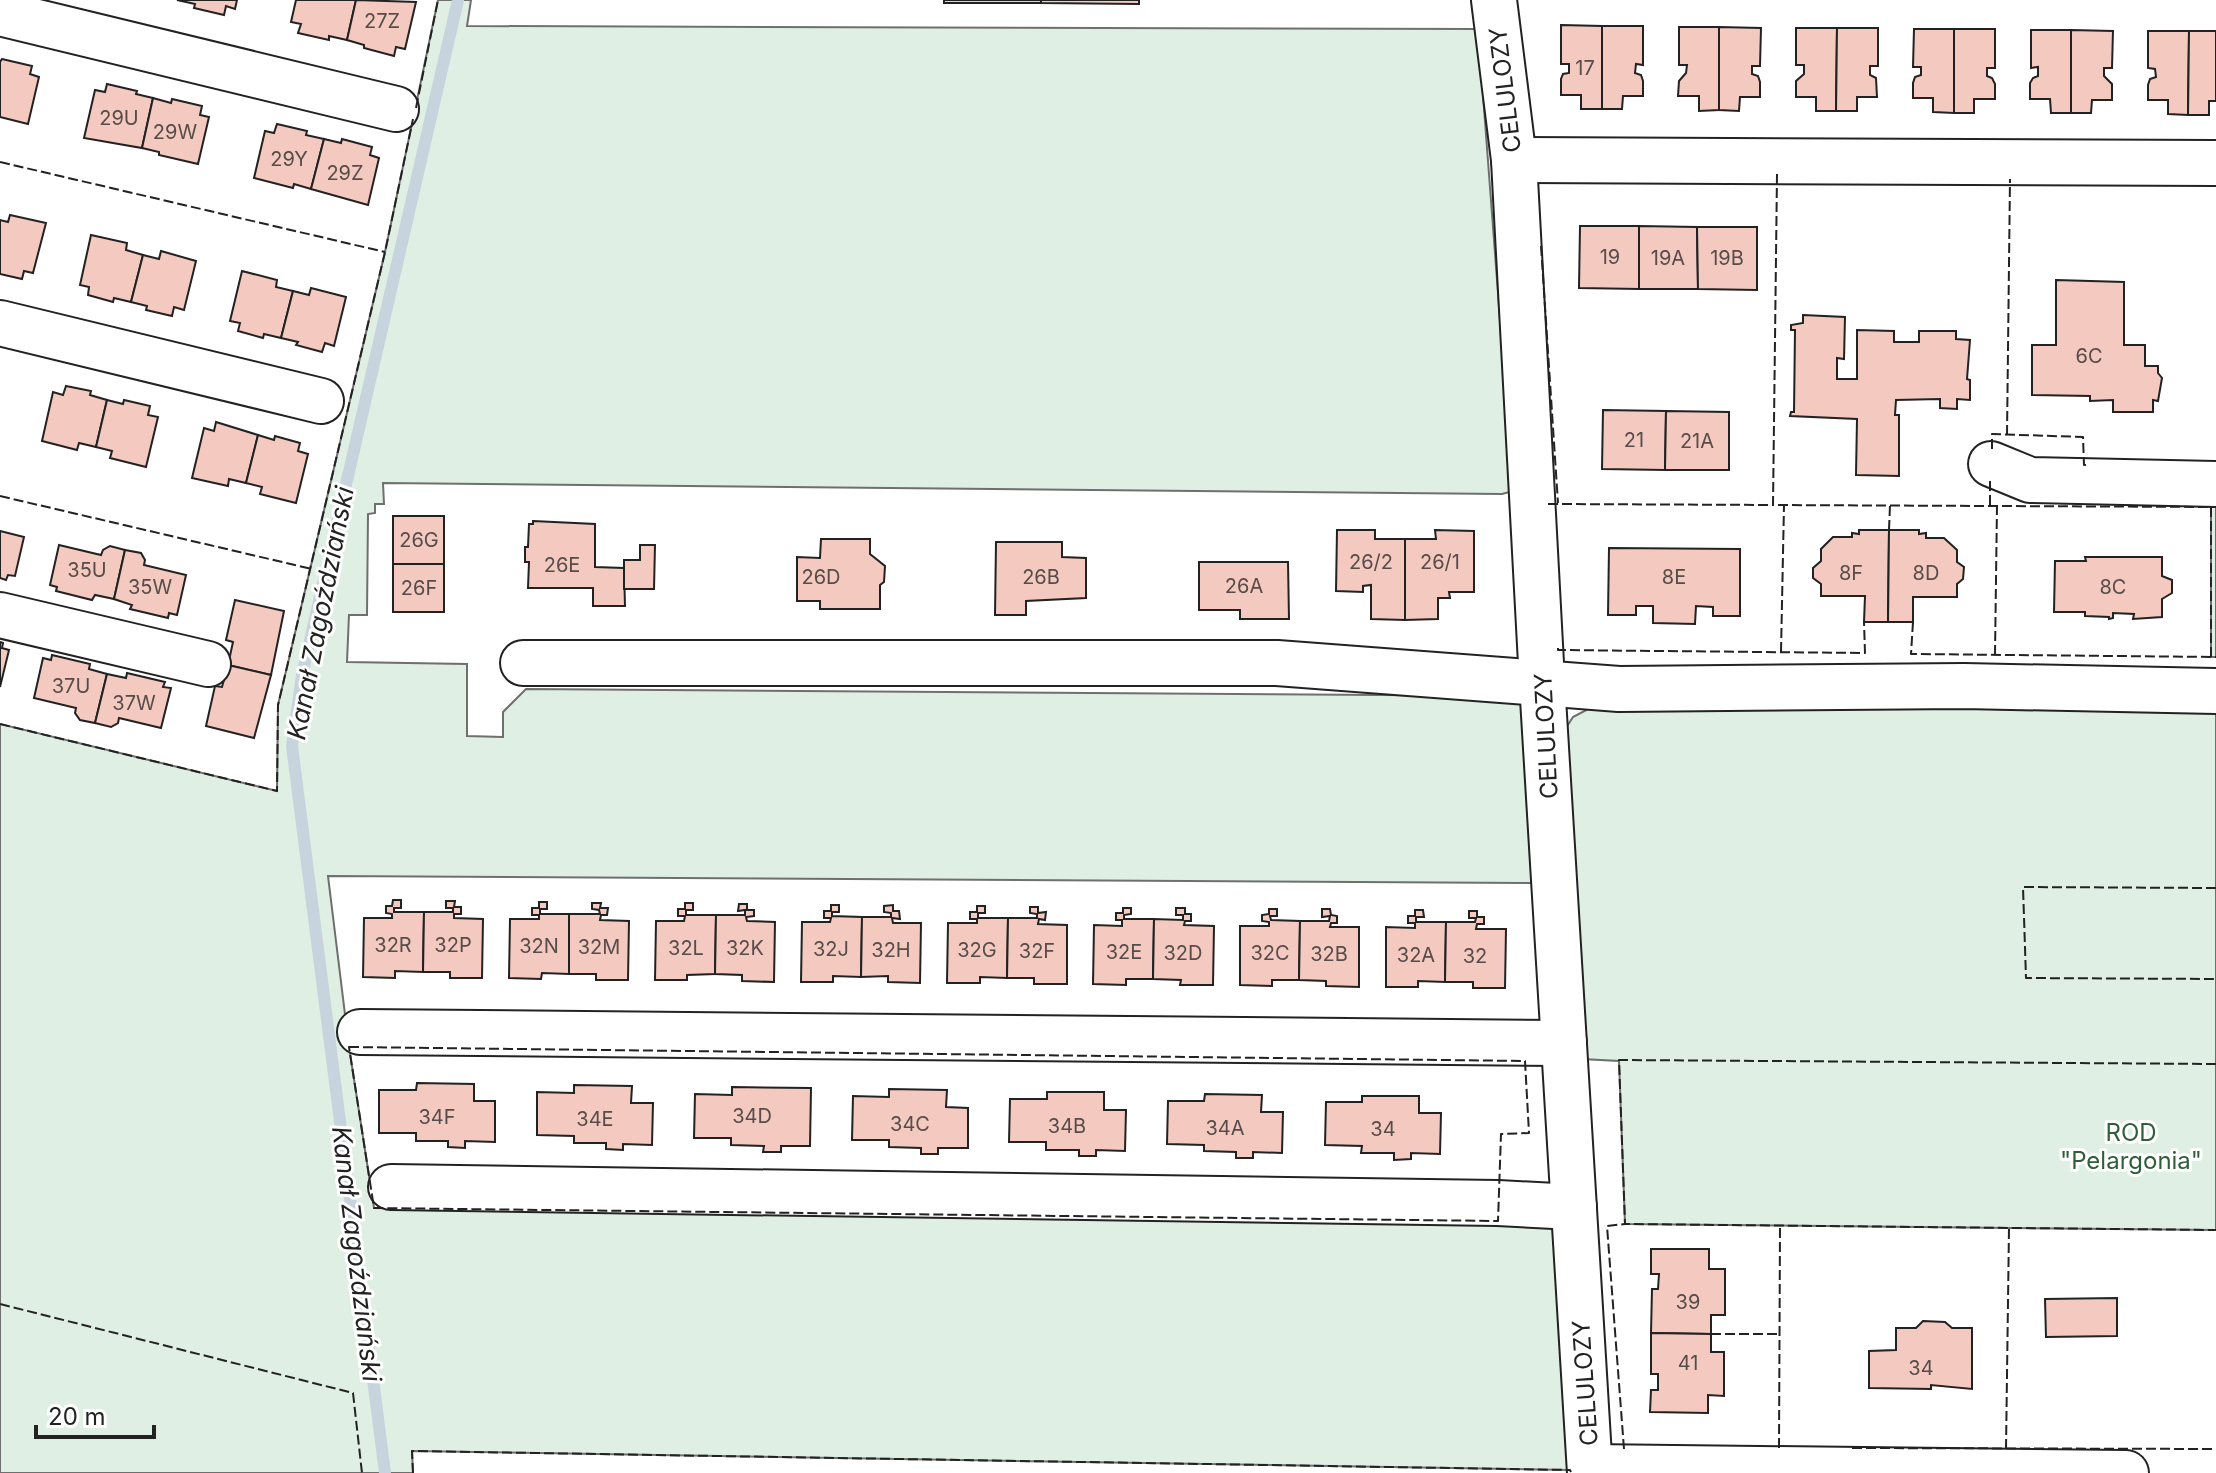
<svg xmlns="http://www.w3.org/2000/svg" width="2216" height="1473" viewBox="0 0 2216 1473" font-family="Inter,sans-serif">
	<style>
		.green { fill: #e0efe3; stroke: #6f6f6f; stroke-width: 2 }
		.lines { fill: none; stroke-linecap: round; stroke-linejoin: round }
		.stream { stroke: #c7d3dd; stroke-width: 12 }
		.building { fill: #f3c9c0; stroke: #222; stroke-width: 2 }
		.minor-casing { stroke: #222; stroke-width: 48 }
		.minor { stroke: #fff; stroke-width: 44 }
		.fence { stroke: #222; stroke-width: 2; stroke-dasharray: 10 4; stroke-linecap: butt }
		.labels { text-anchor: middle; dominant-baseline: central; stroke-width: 6; stroke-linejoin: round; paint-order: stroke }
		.number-label { font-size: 20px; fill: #564c4a }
		.street-label { font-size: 24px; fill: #222; stroke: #fff }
		.park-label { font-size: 24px; fill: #2f5e38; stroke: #fff }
		.water-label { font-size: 26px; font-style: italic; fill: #222; stroke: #fff }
	</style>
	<rect width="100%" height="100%" fill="#fff"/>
	<g class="green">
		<path d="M438 0H471L467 26 1478 29 1513 491 1502 494 383 483 384 504H375V513L368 514 367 615H349L347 662 467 664V736L503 737V712L526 689 1527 696 1538 883 328 876 349 1047 374 1208 1559 1222 1570 1470 412 1451 413 1473H0V724L277 791 278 705 385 252Z"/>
		<rect x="2211" y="507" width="5" height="150"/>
		<path d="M2216 704V1230L1625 1224 1619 1061 1582 1059 1564 731 1573 717 1590 708Z"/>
	</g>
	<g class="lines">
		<path class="stream" d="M385 1473 292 746 302 675 458 0"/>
	</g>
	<g class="building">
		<path d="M177 0H237L235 9 226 6 224 15 194 8 195 4Z"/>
		<path d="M296 0H356L347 40 329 36V40L298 33 301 24 291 22Z"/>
		<path d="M356 0 416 2 405 49 396 47 394 56 364 48V45L347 40Z"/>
		<rect x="944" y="0" width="97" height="3"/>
		<path d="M1041 0H1139V4L1041 3Z"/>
		<path d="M1561 25 1602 26V109H1581V95H1561V79L1563 74 1569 73V64H1561Z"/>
		<path d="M1602 26H1643V65L1636 64 1635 73 1641 75 1643 81V96H1623L1622 109H1602Z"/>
		<path d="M1679 27H1719V110L1699 111V96H1678L1679 81 1686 73 1687 65H1679Z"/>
		<path d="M1719 27 1761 28 1760 66H1752V74L1758 76 1760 82V97H1740L1739 111 1719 110Z"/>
		<path d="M1796 28H1837L1836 111H1816V97H1796V81L1804 74V65H1796Z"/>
		<path d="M1837 28H1878V66H1870V75L1876 78 1877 97H1857V111H1836Z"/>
		<path d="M1914 29H1954V113L1933 112V98H1913V83L1915 77 1921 75V67H1913Z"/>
		<path d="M1954 29H1995V68H1987V76L1992 78 1995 84V99H1974V113H1954Z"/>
		<path d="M2031 30H2071V113H2051L2050 99H2030V83L2033 78 2038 76V67L2031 68Z"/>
		<path d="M2071 30 2113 31 2112 68H2104V76L2112 84V100H2092L2091 113H2071Z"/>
		<path d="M2148 31H2189L2188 115 2168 114V100H2148V85L2150 79 2156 77 2155 69 2148 68Z"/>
		<path d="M2189 31H2216V101H2209V115H2188Z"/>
		<path d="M2 59 32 66 30 74 39 77 28 124 0 117V62Z"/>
		<path d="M107 84 137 91 136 94 153 98 142 148 84 138 95 90 105 92Z"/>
		<path d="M153 98 171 103 172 99 202 106 200 115 209 117 198 164 159 155V152L142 148Z"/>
		<path d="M277 124 307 131 306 135 324 139 311 189 294 184 293 188 254 178 265 131 274 133Z"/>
		<path d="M324 139 341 143 342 139 372 147 370 155 379 158 368 205 311 189Z"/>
		<path d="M10 215 46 223 33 273 24 271 22 279 0 274V220L8 222Z"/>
		<path d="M1580 226H1639V289L1579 288Z"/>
		<path d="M1639 226 1697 227 1698 289H1639Z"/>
		<path d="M1697 227H1757V290L1698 289Z"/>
		<path d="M91 235 127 243 126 250 143 255 131 302 114 298 113 302 88 295 89 287 80 285Z"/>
		<path d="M161 251 196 261 184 310 174 307 172 316 146 310 147 306 131 302 143 255 159 259Z"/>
		<path d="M242 271 277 280 276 287 293 291 281 338 264 334 263 338 238 331 240 323 230 321Z"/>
		<path d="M2056 280 2124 282V345H2145V366H2158V373L2162 378 2158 401 2153 400V412H2113V400L2090 401V396L2032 395V345H2056Z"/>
		<path d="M311 288 346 297 334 346 325 343 322 352 296 345 298 342 281 338 293 291 309 295Z"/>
		<path d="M1803 315 1845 317 1844 359 1837 358V379H1857V330L1894 331V342H1919V331H1956V339L1970 340 1967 379 1970 380V400L1957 399V409L1940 408V399L1896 400 1895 415H1899V476L1856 475 1857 419 1790 416 1791 412H1794L1795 330H1791V325L1803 323Z"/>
		<path d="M66 386 91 391 90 395 107 400 96 447 79 443 77 450 42 441 53 392 63 395Z"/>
		<path d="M107 400 123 404 124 400 150 406 148 415 158 417 146 467 110 458 112 451 96 447Z"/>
		<path d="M1603 410 1666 411 1665 470 1602 469Z"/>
		<path d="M1666 411 1729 412V470H1665Z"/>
		<path d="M216 422 258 435 246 483 229 479 228 486 192 478 204 428 214 431Z"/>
		<path d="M258 435 274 440 275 436 300 443 298 451 308 454 296 503 260 494 262 487 246 483Z"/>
		<rect x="393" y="516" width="51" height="48"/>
		<path d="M533 521 595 524V567L624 568 625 606H593V588H528L529 562H525V547H528L529 524H533Z"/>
		<path d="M1337 530H1375V539H1405V620L1371 619V585L1363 586V592L1336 591Z"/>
		<path d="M1435 530 1474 531V592H1449L1450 598H1438V619L1405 620V539H1436Z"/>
		<path d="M1859 530H1889L1888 622H1864L1865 596H1821V584L1813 578V568L1821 561V549L1833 537H1852V533L1859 534Z"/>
		<path d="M1889 530H1919V534L1926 533V538H1944L1957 550V562L1964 567 1963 579 1957 584V597H1913V622H1888Z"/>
		<path d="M0 531 24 537 15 576 8 575 6 580 0 578Z"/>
		<path d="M821 539H870V554L885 566 884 582 880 585V609H820V601H797V557L820 558Z"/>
		<path d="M996 542H1062V557L1086 558V598L1026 601V615H995Z"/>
		<path d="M59 545 101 555 103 550 110 546 125 550 114 599 95 595 92 600 56 591 57 587 50 585Z"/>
		<path d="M640 545H655L654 589H624V560H640Z"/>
		<path d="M1609 548 1740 549V616H1713V607L1696 606 1695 624 1653 623V606H1636V615H1608Z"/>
		<path d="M125 550 141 553 145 560 144 565 186 575 177 615 169 613 168 618 130 609 132 605 114 599Z"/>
		<path d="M2085 557H2162V576L2172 580V593L2162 599V617L2133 619 2134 614 2113 613V618L2109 619V617L2085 616V612H2054L2055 561H2086Z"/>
		<path d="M1199 562H1288L1289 619H1240V610H1199Z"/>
		<rect x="393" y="564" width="51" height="48"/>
		<path d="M235 600 284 611 271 675 228 665 233 642 226 640Z"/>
		<path d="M0 642 3 643 2 648 9 650 0 687Z"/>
		<path d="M52 655 90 664 89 669 107 674 95 723 80 720 75 713 76 708 34 698 43 658 51 660Z"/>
		<path d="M228 665 271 675 254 738 206 726 215 686 222 687Z"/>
		<path d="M127 673 165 682 163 687 171 688 161 728 119 718 118 723 111 727 95 723 107 674 126 678Z"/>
		<path d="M393 900H401V908H394V912H424L423 972 395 971V978L363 977 364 918H392V914L386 913V906H392Z"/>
		<path d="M446 901H455L454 907H461V914H454V918L483 919 482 978H450V972H423L424 912H453V908H446Z"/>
		<path d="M539 902H547V909H540V914H569V974L542 973 541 979 509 978 510 919H539V915H532V908H539Z"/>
		<path d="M592 903H601L600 908H608L607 915H601L600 920 629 921 628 980H596V974H569V914H600L599 910 592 909Z"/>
		<path d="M685 903H693V910H686V915H716L715 974 687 975V980H655L656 921H684L685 916H678V909H685Z"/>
		<path d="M739 904H747V910H754V916L746 917 747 921 775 922 774 982 742 981V975L715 974 716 915H745V910L738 911Z"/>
		<path d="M831 905H839V912H832V916L862 917 861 977 833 976V982H801L802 922H830L831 918H824V911H831Z"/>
		<path d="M893 905V911H899L900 919 892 918 893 923H921L920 983 888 982V976L861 977 862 917H891V913L884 912V906Z"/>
		<path d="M977 906H985V913H978V918H1008L1007 978 980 977V983H947L948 923H977V919H970V912H977Z"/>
		<path d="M1030 907H1038V913L1046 912 1045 920 1039 919 1038 924 1067 925V984H1034V978H1007L1008 918H1037V914L1030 913Z"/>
		<path d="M1123 908H1131V914L1124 915V919H1154L1153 979H1126V985L1093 984 1094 925 1122 926V920H1116V913H1123Z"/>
		<path d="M1176 908H1185V914H1191V921H1185L1184 925 1214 926 1213 985H1180L1181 980 1153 979 1154 919 1183 920V915H1176Z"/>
		<path d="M1269 909H1277V916H1270L1271 920 1300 921 1299 980H1272V986L1240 985V926H1269V922L1262 921V915L1269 914Z"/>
		<path d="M1322 909H1330L1331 915 1337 916V923H1331L1330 927H1359V987L1326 986V981L1299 980 1300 921H1329L1330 916 1322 917Z"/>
		<path d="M1415 910H1423L1424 917H1416V922H1446L1445 982 1418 981V987H1386V927L1415 928V923H1408V916H1415Z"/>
		<path d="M1469 911H1477V917H1484V924H1477L1476 929H1506L1505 988H1473V982H1445L1446 922H1475L1476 918H1469Z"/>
		<path d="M417 1083 474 1084V1101H495V1142L465 1141V1148L448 1147V1141H416V1133H379V1090H416Z"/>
		<path d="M574 1085 632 1086 631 1103H653L652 1145 623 1144V1150L606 1149V1143H574V1136L537 1135V1092L574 1093Z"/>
		<path d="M732 1087 811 1088 810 1146H781V1152H763L764 1146 731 1145V1138H694L695 1094 732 1095Z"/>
		<path d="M889 1089 947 1090 946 1107 968 1108V1148H938V1154H921V1148L889 1147V1140H852L853 1096 889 1097Z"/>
		<path d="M1047 1092H1104V1110H1126L1125 1151 1096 1150V1156H1079V1150H1046V1142H1009L1010 1099H1047Z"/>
		<path d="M1205 1094 1262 1095 1261 1112H1283L1282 1153 1253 1152V1158H1236V1152L1204 1151V1145L1167 1144 1168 1101H1204Z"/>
		<path d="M1362 1096H1419V1113H1441L1440 1154 1411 1153V1159L1394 1160V1153H1361L1362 1146 1325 1145 1326 1102H1362Z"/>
		<path d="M1651 1249H1709V1269H1725V1315H1711V1334L1651 1333 1652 1289H1658L1659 1274H1651Z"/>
		<path d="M2117 1298V1336L2046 1337 2045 1299Z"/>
		<path d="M1923 1321 1945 1322 1952 1328H1972V1389L1931 1385V1389L1869 1388V1351L1896 1350V1328H1916Z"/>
		<path d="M1651 1333 1711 1334V1352H1724V1396L1708 1395V1413L1650 1412 1651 1390H1658V1374H1651Z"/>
	</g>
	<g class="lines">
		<g class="minor-casing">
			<g id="minor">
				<path d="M1494 0 1514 160 1542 682 1590 1473"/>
				<path d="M0 13 396 109"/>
				<path d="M1514 160 2216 163"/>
				<path d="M0 323 321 401"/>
				<path d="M1991 464 2030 480 2216 484"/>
				<path d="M0 615 208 664"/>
				<path d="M523 663H1277L1619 689 1964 686 2216 691"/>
				<path d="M360 1032 1564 1043"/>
				<path d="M391 1187 1498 1203 1574 1207"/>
				<path d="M1590 1467 2126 1473"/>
			</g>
		</g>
		<use href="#minor" class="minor"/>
		<g class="fence">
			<path d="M416 108 438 0"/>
			<path d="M0 162 385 252"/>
			<path d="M1777 174 1773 505 2216 507"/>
			<path d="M1541 246 1558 503"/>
			<path d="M2007 435 2010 179"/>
			<path d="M1992 449V434L2083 437 2084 465H2086"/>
			<path d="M0 496 312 569"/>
			<path d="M1548 504 1773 505"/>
			<path d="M1990 505V481"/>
			<path d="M1889 530 1890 505"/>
			<path d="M1913 622 1911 654 2216 657"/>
			<path d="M1558 648V650L1865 653 1864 622"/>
			<path d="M1781 652 1784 505"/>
			<path d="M1995 655 1997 505"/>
			<path d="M2211 657V507"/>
			<path d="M0 724 277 791 278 705 385 252 413 119"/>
			<path d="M2216 888 2023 887 2026 978 2216 979"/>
			<path d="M349 1047 1525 1061 1529 1133 1501 1134 1498 1221 374 1208Z"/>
			<path d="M2216 1064 1619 1060 1625 1224 2216 1230"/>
			<path d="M0 1304 353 1393 362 1473"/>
			<path d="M1711 1334H1780"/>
			<path d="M1779 1448 1780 1226"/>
			<path d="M1852 1448 2216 1449"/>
			<path d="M1624 1449 1607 1226 1625 1224"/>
			<path d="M2006 1449 2009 1228"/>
			<path d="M413 1473 412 1451 1570 1470 1571 1472"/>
		</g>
	</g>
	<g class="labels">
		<g class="number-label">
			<text x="382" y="21">27Z</text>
			<text x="1585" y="68">17</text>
			<text x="119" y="118">29U</text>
			<text x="175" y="132">29W</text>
			<text x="289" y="159">29Y</text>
			<text x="345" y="173">29Z</text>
			<text x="1610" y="257">19</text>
			<text x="1668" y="258">19A</text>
			<text x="1727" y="258">19B</text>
			<text x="2089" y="356">6C</text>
			<text x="1634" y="440">21</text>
			<text x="1697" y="441">21A</text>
			<text x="419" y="540">26G</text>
			<text x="1371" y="562">26/2</text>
			<text x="1440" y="562">26/1</text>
			<text x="562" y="565">26E</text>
			<text x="87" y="570">35U</text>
			<text x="1851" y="573">8F</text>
			<text x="1926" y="573">8D</text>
			<text x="821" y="577">26D</text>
			<text x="1041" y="577">26B</text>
			<text x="1674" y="577">8E</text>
			<text x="1244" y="586">26A</text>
			<text x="150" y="587">35W</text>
			<text x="2113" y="587">8C</text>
			<text x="419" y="588">26F</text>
			<text x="71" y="686">37U</text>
			<text x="134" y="703">37W</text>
			<text x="393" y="945">32R</text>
			<text x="453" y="945">32P</text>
			<text x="539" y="946">32N</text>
			<text x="599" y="947">32M</text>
			<text x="686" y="948">32L</text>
			<text x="745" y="948">32K</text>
			<text x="831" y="949">32J</text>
			<text x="891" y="950">32H</text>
			<text x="977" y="950">32G</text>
			<text x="1037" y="951">32F</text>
			<text x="1124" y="952">32E</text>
			<text x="1183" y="953">32D</text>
			<text x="1270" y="953">32C</text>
			<text x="1329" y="954">32B</text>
			<text x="1416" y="955">32A</text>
			<text x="1475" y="956">32</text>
			<text x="752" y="1116">34D</text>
			<text x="437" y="1117">34F</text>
			<text x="595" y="1119">34E</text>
			<text x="910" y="1124">34C</text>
			<text x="1067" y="1126">34B</text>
			<text x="1225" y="1128">34A</text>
			<text x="1383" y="1129">34</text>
			<text x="1688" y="1302">39</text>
			<text x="1688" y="1363">41</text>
			<text x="1921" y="1368">34</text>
		</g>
		<g class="street-label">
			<text transform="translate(1505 90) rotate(-97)">CELULOZY</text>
			<text transform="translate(1546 736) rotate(-93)">CELULOZY</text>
			<text transform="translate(1585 1383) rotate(-94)">CELULOZY</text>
		</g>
		<g class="park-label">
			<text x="2131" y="1132">ROD<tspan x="2131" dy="28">"Pelargonia"</tspan></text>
		</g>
		<g class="water-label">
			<text transform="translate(320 613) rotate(-79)">Kanał Zagoździański</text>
			<text transform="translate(357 1254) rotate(83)">Kanał Zagoździański</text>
		</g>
	</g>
	<path d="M36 1425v12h118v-12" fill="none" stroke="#222222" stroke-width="4"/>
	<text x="48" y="1425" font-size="24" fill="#222222" stroke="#ffffff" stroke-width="6" paint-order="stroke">20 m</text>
</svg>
